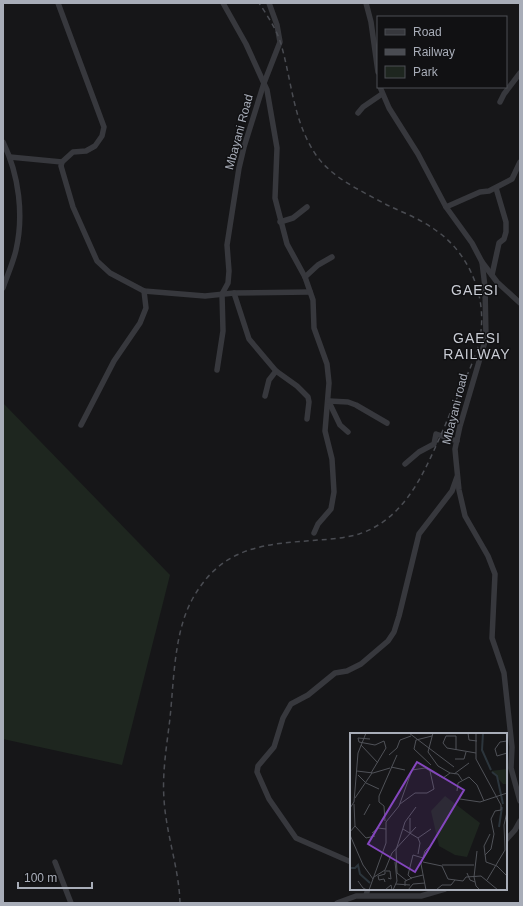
<svg xmlns="http://www.w3.org/2000/svg" width="523" height="906" viewBox="0 0 523 906" font-family="Arial,sans-serif">
	<style>
		.green { fill: #1e261f }
		.lines { fill: none; stroke-linecap: round; stroke-linejoin: round }
		.minor { stroke: #37383d; stroke-width: 5.5 }
		.rail { stroke: #4a4c52; stroke-width: 1.5; stroke-dasharray: 5 4; stroke-linecap: butt }
		.labels { text-anchor: middle; dominant-baseline: central; stroke-width: 3; stroke-linejoin: round; paint-order: stroke }
		.street-label { font-size: 12px; fill: #a8adb8; stroke: #111113 }
		.quarter-label { font-size: 14px; letter-spacing: 1px; fill: #c9ccd4; stroke: #111113 }
		.inset-river { fill: none; stroke: #2c353c; stroke-width: 2 }
		.inset-road { fill: none; stroke: #505258; stroke-width: 1 }
		.view { fill: #8446be; fill-opacity: 0.15; stroke: #8446be; stroke-width: 2 }
		.inset-edge { fill: none; stroke: #a8adb8; stroke-width: 2 }
	</style>
	<rect width="100%" height="100%" fill="#161618"/>
	<path class="green" d="M3 403 170 575 122 765 3 739Z"/>
	<g class="lines">
		<g class="minor">
			<path d="M58 3 104 127 102 136 95 146 86 151 73 152 62 162 61 166 73 207 97 261 110 273 144 291 205 296 234 293 310 292"/>
			<path d="M223 3 246 44 267 90 277 148 275 198 287 244 305 277 313 300 314 328 327 364 329 383 325 431 332 459 334 492 331 509 318 524 314 533"/>
			<path d="M366 3 371 22 378 72"/>
			<path d="M380 87 389 108 418 154 446 207 472 243 482 262 485 287 486 338 460 426 455 449 456 460 459 490 465 516 488 556 495 574 492 638 504 673 512 747 511 768 520 801"/>
			<path d="M500 102 504 94 520 73"/>
			<path d="M358 113 363 107 382 94"/>
			<path d="M3 142C19 175 24 215 16 250 13 263 7 276 3 288"/>
			<path d="M10 157 62 162"/>
			<path d="M446 207 480 192 489 191 512 179 520 162"/>
			<path d="M280 222 293 218 307 207"/>
			<path d="M482 262 497 282 520 303"/>
			<path d="M492 275 499 243 504 239 506 232V222L496 188"/>
			<path d="M305 277 318 265 332 257"/>
			<path d="M234 293 249 339 276 371 297 386 308 397 309 402 307 419"/>
			<path d="M217 370 223 331 222 294 228 283 229 271 227 245 239 168 244 147 264 83 280 42 277 25 269 3"/>
			<path d="M265 396 269 380 276 371"/>
			<path d="M328 400 340 425 348 432"/>
			<path d="M329 401 348 402 356 405 387 423"/>
			<path d="M81 425 114 361 140 323 146 308 144 291"/>
			<path d="M405 464 419 452 434 444 436 434 457 441"/>
			<path d="M506 840 515 830 520 821"/>
			<path d="M55 862 71 903"/>
			<path d="M351 862 296 838 269 799 257 772 258 766 274 747 283 718 291 704 308 695 335 673 347 671 361 664 388 641 394 632 399 616 419 534 452 491 457 477"/>
			<path d="M366 895 368 889"/>
			<path d="M337 903 356 896H421L445 889"/>
		</g>
		<path class="rail" d="M180 903C179 868 166 834 164 799 162 772 167 744 170 718 174 680 174 631 193 598 223 545 266 544 319 540 332 539 346 538 359 534 407 518 425 470 444 428 454 403 467 378 476 353 492 307 473 255 434 229 420 219 402 212 387 205 362 191 333 179 316 155 293 121 292 82 281 44 277 30 267 15 259 3"/>
	</g>
	<g class="labels">
		<g class="street-label">
			<text transform="translate(239 132) rotate(-75)">Mbayani Road</text>
			<text transform="translate(455 409) rotate(-76)">Mbayani road</text>
		</g>
		<g class="quarter-label">
			<text x="475" y="290">GAESI</text>
			<text x="477" y="338">GAESI<tspan x="477" dy="16">RAILWAY</tspan></text>
		</g>
	</g>
	<g transform="translate(350 733)">
		<rect width="157" height="157" fill="#161618"/>
		<path d="M157 36 156 51H153L141 38ZM95 63 130 90 117 124 105 122 89 113 81 78Z" fill="#1e261f"/>
		<path class="inset-river" d="M133 0 132 17 141 37M142 39 147 43 153 71M149 94 152 74M0 135H5L8 132 10 141 20 150"/>
		<path class="inset-road" d="M59 0 104 34M83 0 78 19 88 33 100 40 108 41 112 47M118 0 119 7 127 8M126 0V26L151 72V77L145 78 141 86 144 101 141 116 135 122M20 6 8 5 9 9 25 12 34 8 36 15 21 40M157 8 150 9 145 16 147 23 157 20M11 12 28 30M106 17V3H96L93 10 97 15 126 20M39 22 47 15 50 7 61 3M105 26H114L116 19M81 32 64 16 66 7 82 3M41 34 55 37M7 38 23 40 40 35M104 41 119 30M8 42 16 50 29 56M107 58 108 50 119 44 127 52 134 68M5 65 22 40M110 66 130 69 157 60M50 71 65 60H77L84 56 80 38M0 75 4 69 8 20 16 0M14 82 20 71M35 88 34 73 29 69V63L47 22M5 93 16 105 25 103M53 96 68 105 70 110 68 121M0 99 5 93 4 71M22 100 28 95 36 96M60 100V85M140 101 134 113 136 129 147 133 157 143M0 102 13 132 23 146M68 105 81 96M73 125 63 122 58 142 61 145 73 142M73 129 92 133 98 146 113 148M92 132H124M35 137V141L28 143 29 147 34 146 35 149M36 138H40L41 146 38 145M117 140 120 147 125 149M24 144 35 137 42 120 66 94M124 144 127 118M124 144 126 153 130 157M137 147 155 117 154 92 157 79M8 148 13 155 17 157M57 148 47 140 46 117 55 89 66 74M113 148 116 144 131 143 148 157M46 151 60 152M55 153V148L62 145M19 157 36 110V89L49 73 62 37 75 35 93 45 100 40M35 157 41 152 42 157M43 157 47 148 45 129M58 157 63 151 75 150M76 157 71 131 75 118 81 112M86 157 92 152H101L105 147"/>
		<path class="view" d="M67 29 114 57 65 139 18 111Z"/>
		<rect width="157" height="157" class="inset-edge"/>
	</g>
	<rect width="523" height="906" fill="none" stroke="#a8adb8" stroke-width="8"/>
	<rect x="377" y="16" width="130" height="72" fill="#111113" stroke="#4d4f55"/>
	<rect x="385" y="29" width="20" height="6" fill="#37383d" stroke="#4d4f55"/>
	<text x="413" y="36" font-size="12" fill="#a8adb8">Road</text>
	<rect x="385" y="49" width="20" height="6" fill="#4a4c52" stroke="#4d4f55"/>
	<text x="413" y="56" font-size="12" fill="#a8adb8">Railway</text>
	<rect x="385" y="66" width="20" height="12" fill="#1e261f" stroke="#4d4f55"/>
	<text x="413" y="76" font-size="12" fill="#a8adb8">Park</text>
	<path d="M18 882v6h74v-6" fill="none" stroke="#a8adb8" stroke-width="2"/>
	<text x="24" y="882" font-size="12" fill="#a8adb8" stroke="#111113" stroke-width="3" paint-order="stroke">100 m</text>
</svg>
